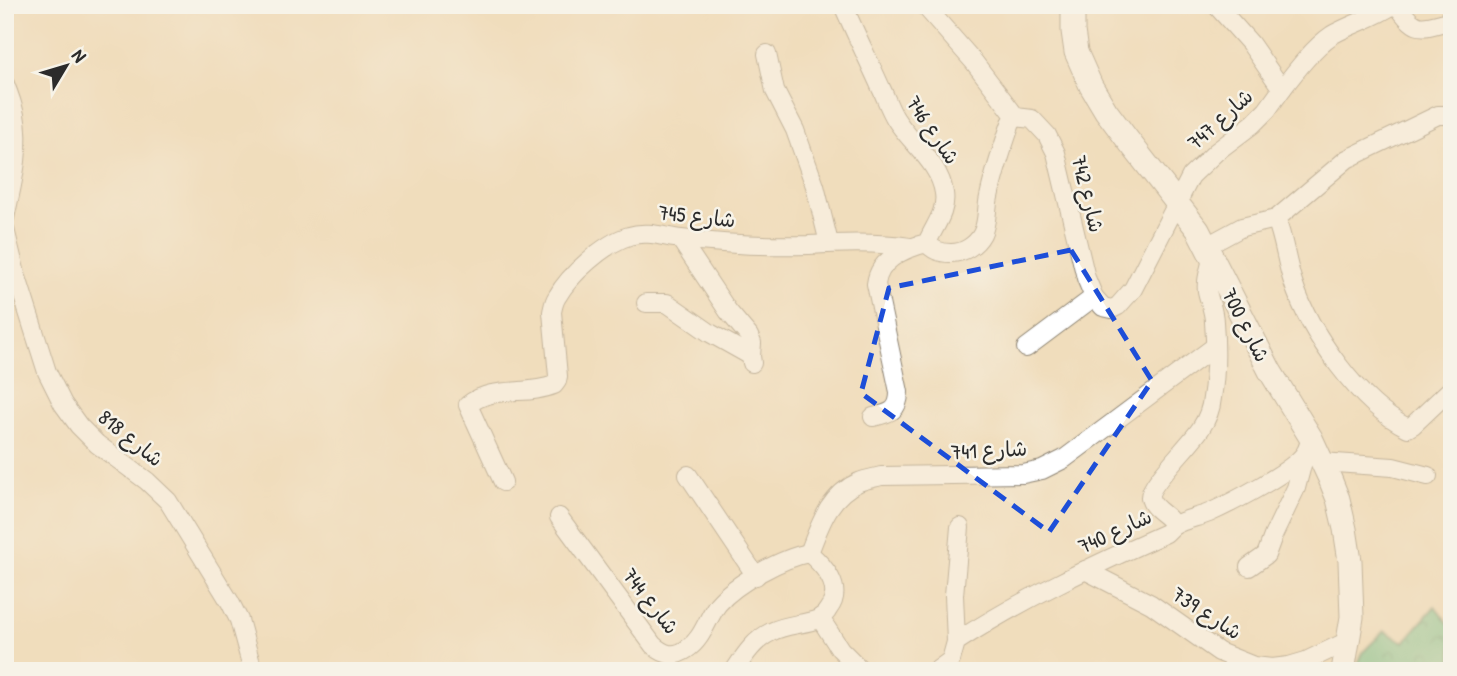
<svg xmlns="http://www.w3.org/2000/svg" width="1457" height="676" viewBox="0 0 1457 676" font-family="'Patrick Hand','Playpen Sans Arabic',sans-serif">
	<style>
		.forest { fill: url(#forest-crowns); stroke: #4c755c; stroke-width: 2 }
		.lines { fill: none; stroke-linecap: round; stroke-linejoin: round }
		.minor-casing { stroke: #8e8474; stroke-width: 20 }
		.major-casing { stroke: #8e8474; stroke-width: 25 }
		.minor { stroke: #fff; stroke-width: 18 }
		.major { stroke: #fff; stroke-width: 23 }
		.marked { fill: none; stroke: #1d4ed8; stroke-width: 5; stroke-dasharray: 14 9; stroke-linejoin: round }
		.labels { text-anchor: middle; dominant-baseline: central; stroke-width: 5; stroke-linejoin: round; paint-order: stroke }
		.street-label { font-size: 21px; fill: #2b2b2b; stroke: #f7f3e8 }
	</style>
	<defs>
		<pattern id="forest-crowns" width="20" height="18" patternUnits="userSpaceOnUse" patternTransform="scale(1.75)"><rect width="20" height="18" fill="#6dbf8c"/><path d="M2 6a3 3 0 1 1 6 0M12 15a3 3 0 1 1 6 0" fill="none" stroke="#5a9b73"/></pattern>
	</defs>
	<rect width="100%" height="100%" fill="#f7f3e8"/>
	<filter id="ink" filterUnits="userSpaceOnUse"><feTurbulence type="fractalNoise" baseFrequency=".0143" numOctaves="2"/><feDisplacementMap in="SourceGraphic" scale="14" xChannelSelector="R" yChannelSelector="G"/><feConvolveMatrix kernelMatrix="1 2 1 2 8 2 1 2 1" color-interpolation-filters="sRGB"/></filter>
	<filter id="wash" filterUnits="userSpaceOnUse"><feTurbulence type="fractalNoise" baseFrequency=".00686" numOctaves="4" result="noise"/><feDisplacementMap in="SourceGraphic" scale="28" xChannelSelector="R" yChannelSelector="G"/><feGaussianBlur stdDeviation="1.57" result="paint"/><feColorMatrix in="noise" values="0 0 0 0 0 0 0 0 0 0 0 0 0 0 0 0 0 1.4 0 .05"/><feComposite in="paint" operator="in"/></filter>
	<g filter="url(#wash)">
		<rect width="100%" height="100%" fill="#f0ddbc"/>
		<path class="forest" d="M1435 606 1452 628V671H1355L1363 652 1384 631 1404 642Z"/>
	</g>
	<g filter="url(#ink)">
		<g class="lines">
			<g class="minor-casing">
				<g id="minor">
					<path d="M843 5C855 33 869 61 881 88 886 98 889 108 895 118 910 143 940 163 944 193 947 212 934 226 927 243 906 248 879 259 876 284L899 392C899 411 890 413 873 417"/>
					<path d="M924 5 974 62 1016 117 1032 119 1047 135 1056 153 1086 278 1094 297 1103 307 1112 309 1118 306 1133 289 1191 176 1216 152 1253 124 1267 110 1282 89 1250 43 1216 5"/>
					<path d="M1397 5C1418 34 1420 28 1452 20"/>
					<path d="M767 54 775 91 795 130 815 186 829 243"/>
					<path d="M5 84C9 94 13 105 15 115 22 149 12 185 5 218"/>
					<path d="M1282 89C1295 72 1314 47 1332 35 1351 24 1374 18 1393 5"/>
					<path d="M1276 219C1284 239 1286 261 1293 282 1309 332 1359 404 1408 428L1413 425 1452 388"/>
					<path d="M5 229 16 274 47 372 63 404 79 426 97 444 147 481 168 501 230 602 239 620 253 671"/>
					<path d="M680 239 728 311 749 336 752 343 751 356 752 363"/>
					<path d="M927 243C933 251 941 253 951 253 964 253 976 245 982 234 988 222 986 209 989 197 994 172 1003 147 1011 123L1016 117"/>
					<path d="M1207 246 1242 227 1276 219 1347 159 1438 115H1452"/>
					<path d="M646 303H667L710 333 751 356"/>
					<path d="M1026 348 1094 297"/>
					<path d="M1321 462 1393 467 1428 476"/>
					<path d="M688 475 756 576"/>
					<path d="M503 482 468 405C492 385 527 396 554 385L557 381 558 376 552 312C553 307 554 301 557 297 569 275 605 243 629 236 647 230 664 237 681 239 721 244 770 246 809 245 841 243 880 242 910 247"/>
					<path d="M559 517 653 645C664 655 674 658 687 649 703 639 707 618 718 604 736 583 782 558 809 553 824 566 844 588 829 608 827 612 822 617 818 619 803 625 786 624 771 632 754 640 744 656 734 671"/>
					<path d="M1173 526C1185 519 1196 518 1209 513 1229 504 1294 471 1305 453 1308 449 1309 442 1311 438"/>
					<path d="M809 553C820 525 829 495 859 482 866 479 874 478 881 476L1023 474 1042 470 1064 459 1214 347"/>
					<path d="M1249 567 1266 555 1273 536 1296 488 1305 454"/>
					<path d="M1085 570 1151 604 1219 652 1254 666 1272 668 1289 666 1306 661 1348 641"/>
					<path d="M820 618 840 649 862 671"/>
					<path d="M956 642 954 595 960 527"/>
					<path d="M936 671 951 660 956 642C1022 599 1094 565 1166 533L1173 526C1170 514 1152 511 1150 497 1149 484 1192 443 1201 428 1207 419 1211 409 1212 398 1216 374 1216 347 1214 322 1214 311 1209 301 1207 291 1205 280 1210 269 1212 259"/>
				</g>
			</g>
			<g class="major-casing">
				<path id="major" d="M1073 5V31L1076 52 1091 86 1106 111 1127 139 1198 230 1270 371 1311 438 1330 479 1338 499 1345 529 1350 561 1352 617 1343 671"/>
			</g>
			<use href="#minor" class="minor"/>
			<use href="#major" class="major"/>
		</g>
	</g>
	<path d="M0 0H1457V676H0ZM1071 250 1152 381 1049 532 861 393 889 288Z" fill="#f0ddbc" fill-opacity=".55" fill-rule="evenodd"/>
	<path class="marked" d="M1071 250 1152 381 1049 532 861 393 889 288Z"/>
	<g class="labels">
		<g class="street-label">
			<text transform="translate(1220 119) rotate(-42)">شارع 747</text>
			<text transform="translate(933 130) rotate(56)">شارع 746</text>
			<text transform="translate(1088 194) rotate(76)">شارع 742</text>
			<text transform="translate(697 216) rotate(6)">شارع 745</text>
			<text transform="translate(1246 325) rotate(63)">شارع 700</text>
			<text transform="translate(131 438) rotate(39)">شارع 818</text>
			<text transform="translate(989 450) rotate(-3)">شارع 741</text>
			<text transform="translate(1115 531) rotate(-25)">شارع 740</text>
			<text transform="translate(651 601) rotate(52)">شارع 744</text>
			<text transform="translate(1207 613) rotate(33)">شارع 739</text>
		</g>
	</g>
	<rect width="1457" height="676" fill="none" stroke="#f7f3e8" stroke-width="28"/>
	<g transform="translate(66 66) rotate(52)" stroke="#f7f3e8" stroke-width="5" paint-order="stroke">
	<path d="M0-5L12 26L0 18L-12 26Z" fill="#2b2b2b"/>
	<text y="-10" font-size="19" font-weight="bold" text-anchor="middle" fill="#2b2b2b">N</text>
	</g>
</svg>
